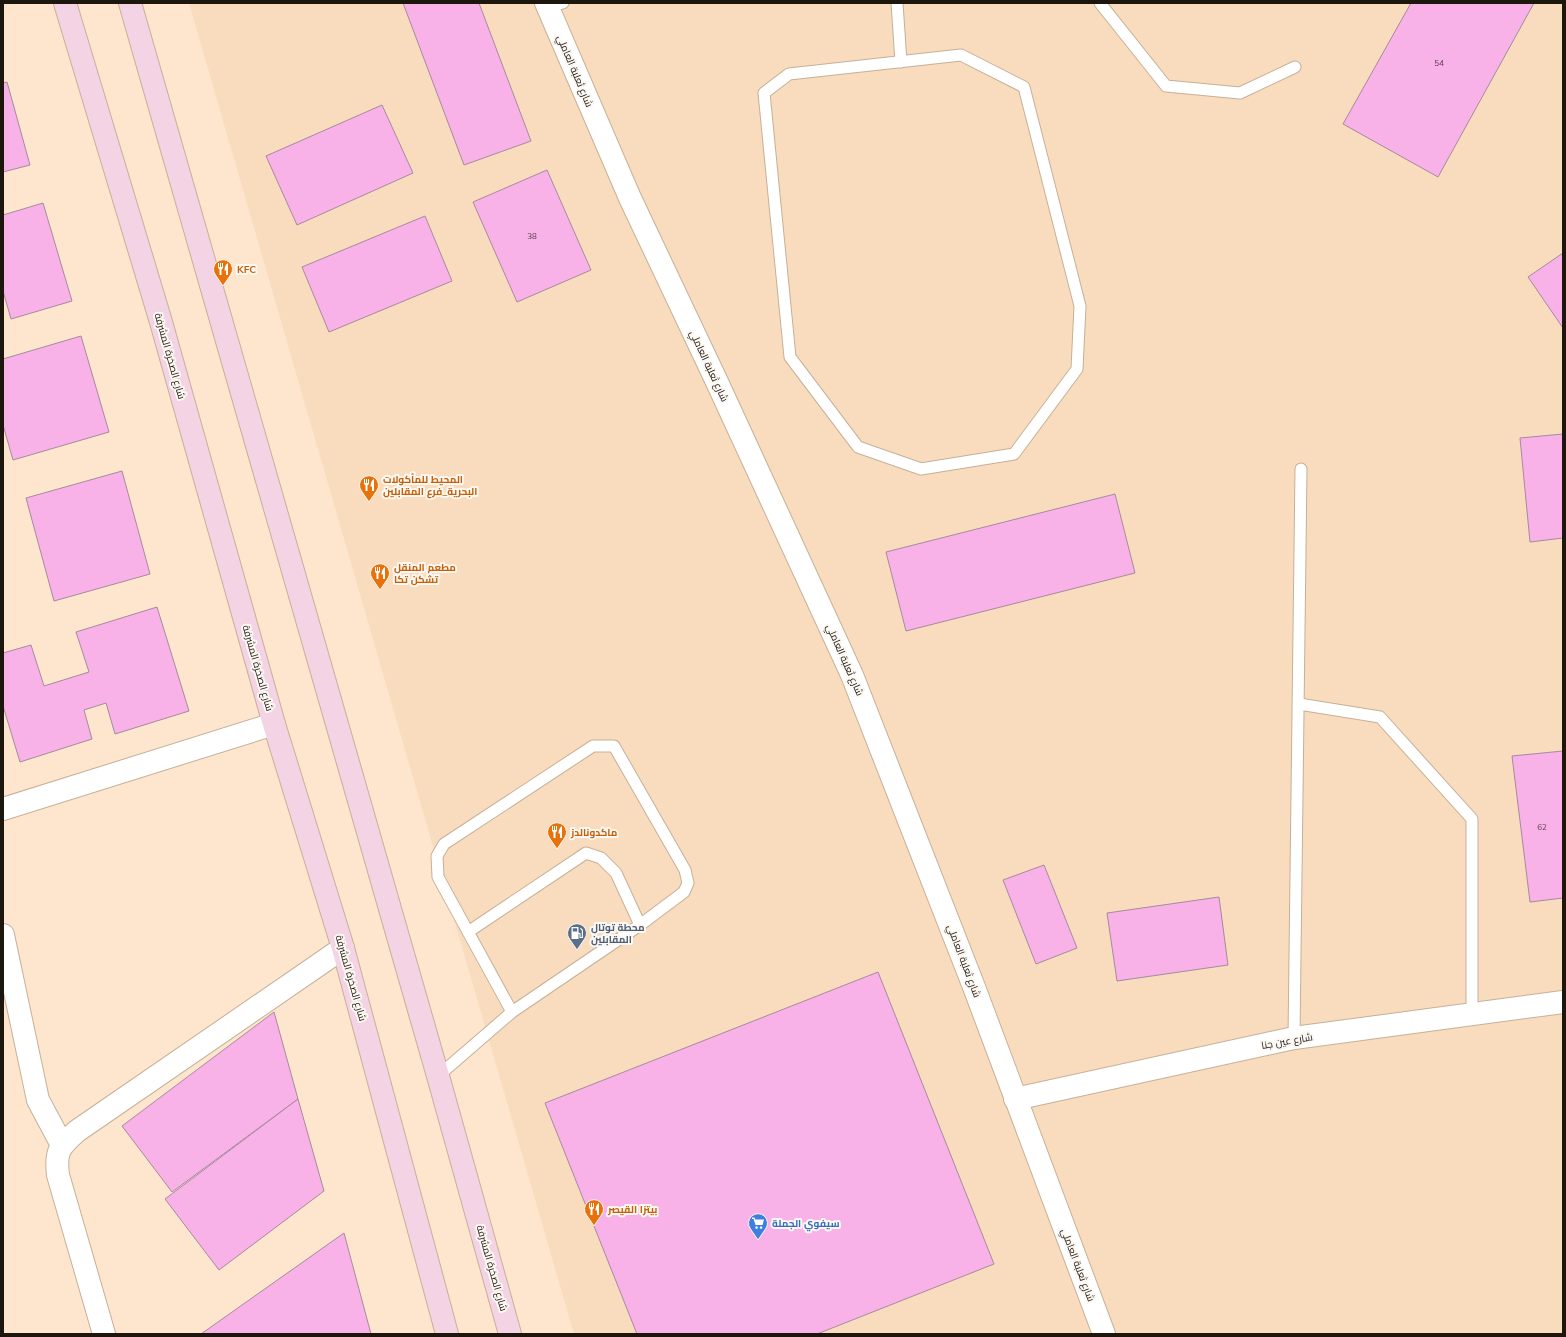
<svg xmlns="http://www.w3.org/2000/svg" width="1566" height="1337" viewBox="0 0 1566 1337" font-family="Mulish,Cairo,sans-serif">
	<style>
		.built { fill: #f8dcbd }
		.building { fill: #f8b2e7; stroke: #a58a9e }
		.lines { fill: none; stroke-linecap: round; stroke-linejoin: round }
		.lane-casing { stroke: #c6b098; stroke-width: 13 }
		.street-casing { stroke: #c6b098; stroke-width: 24 }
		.secondary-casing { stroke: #c6b098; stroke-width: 24 }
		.lane { stroke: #fff; stroke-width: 11 }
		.street { stroke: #fff; stroke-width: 22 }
		.secondary { stroke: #f4d3e4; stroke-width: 22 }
		.labels { text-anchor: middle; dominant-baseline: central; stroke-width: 4; stroke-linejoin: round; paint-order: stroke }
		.number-label { font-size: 8px; fill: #543d44 }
		.street-label { font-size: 10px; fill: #1d160d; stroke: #fbf7f2 }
		.food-label { font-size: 10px; font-weight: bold; fill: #c56008; stroke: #fbf7f2; text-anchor: start }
		.service-label { font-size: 10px; font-weight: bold; fill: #4e5e75; stroke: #fbf7f2; text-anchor: start }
		.shop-label { font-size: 10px; font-weight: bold; fill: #366cbe; stroke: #fbf7f2; text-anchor: start }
	</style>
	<rect width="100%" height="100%" fill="#fde6cd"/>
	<path class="built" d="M189 3H1563V1334H574Z"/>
	<g class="building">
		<path d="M403 3H479L531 141 464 165Z"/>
		<path d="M1411 3H1534L1438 177 1343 124Z"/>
		<path d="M7 82 30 165 3 172V83Z"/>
		<path d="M382 105 413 173 297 225 266 156Z"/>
		<path d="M547 170 591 270 517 302 473 202Z"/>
		<path d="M43 203 72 301 11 319 3 291V215Z"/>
		<path d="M425 216 452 281 329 332 302 267Z"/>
		<path d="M1563 253V328L1528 277Z"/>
		<path d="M81 336 109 432 13 460 3 425V359Z"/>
		<path d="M1563 434V538L1530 542 1520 438Z"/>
		<path d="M122 471 150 574 54 601 26 498Z"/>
		<path d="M1115 494 1135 573 906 631 886 552Z"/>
		<path d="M157 607 189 711 115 734 106 703 84 710 92 739 20 762 3 706V653L31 645 44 686 89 672 76 632Z"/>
		<path d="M1563 751V898L1530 902 1512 756Z"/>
		<path d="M1044 865 1077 948 1036 964 1003 880Z"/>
		<path d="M1219 897 1228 965 1117 981 1107 913Z"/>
		<path d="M878 972 994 1264 817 1334H637L545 1103Z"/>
		<path d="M274 1012 298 1099 172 1192 122 1126Z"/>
		<path d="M298 1099 324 1191 219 1270 165 1199Z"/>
		<path d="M344 1233 371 1334H201Z"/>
	</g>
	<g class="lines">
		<g class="lane-casing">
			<g id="lane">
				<path d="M897 3 901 62"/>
				<path d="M1100 3 1166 86 1240 93 1295 67"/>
				<path d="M547 7 563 3"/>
				<path d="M961 55 1024 87 1080 306 1077 369 1014 454 921 469 858 447 790 357 764 93 789 74Z"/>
				<path d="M1299 704 1380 717 1472 819V1015"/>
				<path d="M468 932 586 853 601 858 616 873 640 925"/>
				<path d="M1294 1038 1301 469"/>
				<path d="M438 1076 512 1012 640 925 684 892 688 883 685 870 614 746H593L444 844 437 856 438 877 512 1012"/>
			</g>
		</g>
		<g class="street-casing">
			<g id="street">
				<path d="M546 3 630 198 717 382 852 675 974 987 1104 1334"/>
				<path d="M3 809 274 724"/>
				<path d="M3 935 38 1100 62 1145"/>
				<path d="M1015 1099 1294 1038 1563 1002"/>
				<path d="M104 1334 58 1175C55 1151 60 1146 77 1131L343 948"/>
			</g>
		</g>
		<g class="secondary-casing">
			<g id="secondary">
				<path d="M65 3 161 322 274 724 343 948 447 1334"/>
				<path d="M130 3 438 1076 510 1334"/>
			</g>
		</g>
		<use href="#lane" class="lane"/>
		<use href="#street" class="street"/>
		<use href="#secondary" class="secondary"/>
	</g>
	<defs>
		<g id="restaurant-pin" transform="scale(1)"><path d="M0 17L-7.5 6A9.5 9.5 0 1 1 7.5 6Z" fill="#e8710a" stroke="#fbf7f2"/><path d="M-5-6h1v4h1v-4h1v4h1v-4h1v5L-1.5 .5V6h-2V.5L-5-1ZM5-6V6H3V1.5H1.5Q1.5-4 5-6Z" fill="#fff"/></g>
		<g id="fuel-pin" transform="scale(1)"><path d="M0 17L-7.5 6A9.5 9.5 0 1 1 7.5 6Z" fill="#5c6f8a" stroke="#fbf7f2"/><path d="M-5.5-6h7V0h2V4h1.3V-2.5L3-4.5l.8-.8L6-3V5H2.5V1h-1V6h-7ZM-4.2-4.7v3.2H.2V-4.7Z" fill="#fff"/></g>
		<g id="supermarket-pin" transform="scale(1)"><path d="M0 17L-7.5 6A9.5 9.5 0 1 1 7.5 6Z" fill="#3f7fe0" stroke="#fbf7f2"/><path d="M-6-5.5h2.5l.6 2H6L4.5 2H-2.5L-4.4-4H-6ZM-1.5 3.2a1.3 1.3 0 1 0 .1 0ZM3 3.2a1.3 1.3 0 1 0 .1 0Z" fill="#fff"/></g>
	</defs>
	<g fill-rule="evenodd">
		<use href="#restaurant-pin" x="223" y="269"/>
		<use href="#restaurant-pin" x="369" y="485"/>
		<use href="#restaurant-pin" x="380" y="573"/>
		<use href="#restaurant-pin" x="557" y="832"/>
		<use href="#fuel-pin" x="577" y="933"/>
		<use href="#restaurant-pin" x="594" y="1209"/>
		<use href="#supermarket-pin" x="758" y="1223"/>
	</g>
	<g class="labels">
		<g class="number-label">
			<text x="1439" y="63">54</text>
			<text x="532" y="236">38</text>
			<text x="1542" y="827">62</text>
		</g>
		<g class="street-label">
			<text transform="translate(575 71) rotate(67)">شارع ثعلبة العاملي</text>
			<text transform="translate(170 356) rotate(74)">شارع الصخرة المشرفة</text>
			<text transform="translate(709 366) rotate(65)">شارع ثعلبة العاملي</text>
			<text transform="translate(845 660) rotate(66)">شارع ثعلبة العاملي</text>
			<text transform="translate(258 668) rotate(74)">شارع الصخرة المشرفة</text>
			<text transform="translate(964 961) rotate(69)">شارع ثعلبة العاملي</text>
			<text transform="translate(351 978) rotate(74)">شارع الصخرة المشرفة</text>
			<text transform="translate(1287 1041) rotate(-10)">شارع عين جنا</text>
			<text transform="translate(1078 1265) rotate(69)">شارع ثعلبة العاملي</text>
			<text transform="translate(492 1268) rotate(74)">شارع الصخرة المشرفة</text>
		</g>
		<g class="food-label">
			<text x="237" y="269">KFC</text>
			<text x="383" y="479">المحيط للمأكولات<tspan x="383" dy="12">البحرية_فرع المقابلين</tspan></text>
			<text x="394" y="567">مطعم المنقل<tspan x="394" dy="12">تشكن تكا</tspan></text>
			<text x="571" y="832">ماكدونالدز</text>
			<text x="608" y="1209">بيتزا القيصر</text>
		</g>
		<g class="service-label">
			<text x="591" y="927">محطة توتال<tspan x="591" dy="12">المقابلين</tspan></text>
		</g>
		<g class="shop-label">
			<text x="772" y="1223">سيفوي الجملة</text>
		</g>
	</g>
	<rect width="1566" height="1337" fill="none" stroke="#1d160d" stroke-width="8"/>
</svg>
